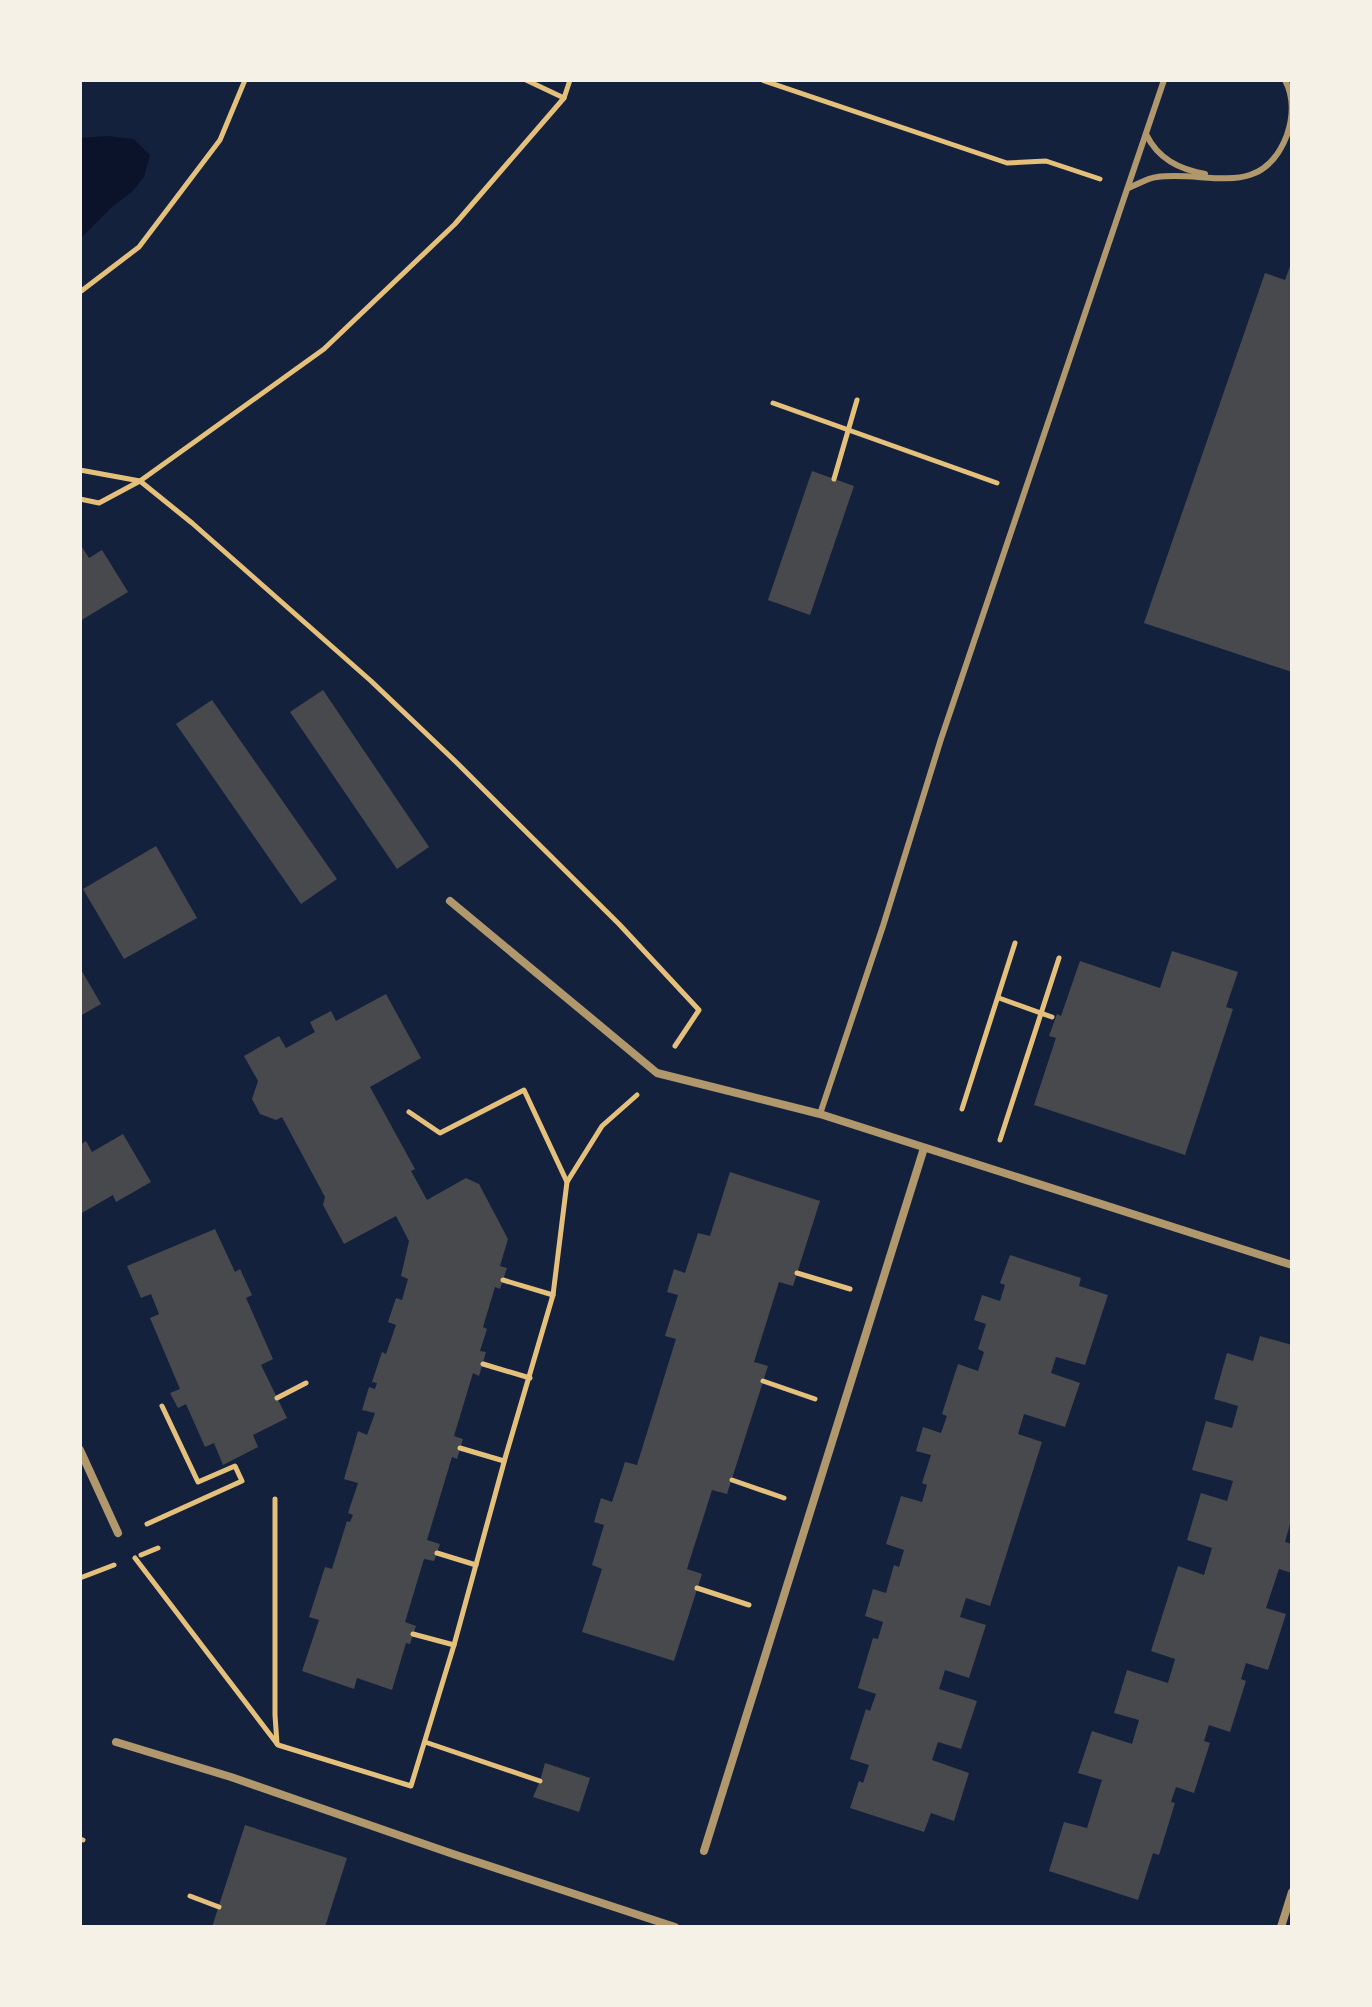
<svg xmlns="http://www.w3.org/2000/svg" width="1372" height="2007" viewBox="0 0 1372 2007" font-family="Raleway,sans-serif">
	<style>
		.water { fill: #0b132b }
		.building { fill: #48494c }
		.lines { fill: none; stroke-linecap: round; stroke-linejoin: round }
		.path { stroke: #e5c07b; stroke-width: 5 }
		.service { stroke: #b1986c; stroke-width: 6 }
		.minor { stroke: #b1986c; stroke-width: 8 }
	</style>
	<rect width="100%" height="100%" fill="#14213d"/>
	<path class="water" d="M107 136 134 139 150 155 144 177 132 192 113 206 80 239V138Z"/>
	<g class="building">
		<path d="M1292 261V672L1144 623 1265 273 1285 280Z"/>
		<path d="M812 471 854 486 810 615 768 600Z"/>
		<path d="M80 544 89 558 102 550 128 592 80 621Z"/>
		<path d="M323 690 429 847 397 869 290 712Z"/>
		<path d="M212 700 337 879 301 904 176 724Z"/>
		<path d="M156 846 197 918 124 959 83 889Z"/>
		<path d="M1172 951 1238 972 1226 1007 1233 1009 1185 1155 1034 1105 1056 1038 1049 1036 1057 1014 1061 1016 1080 961 1160 988Z"/>
		<path d="M80 968 101 1004 80 1016Z"/>
		<path d="M386 994 421 1058 370 1087 415 1169 411 1171 427 1200 466 1178 479 1184 508 1239 500 1266 507 1268 500 1289 495 1287 483 1327 487 1329 480 1351 486 1352 479 1376 473 1373 454 1436 463 1439 457 1459 452 1457 427 1540 440 1544 434 1561 424 1559 405 1622 416 1626 410 1644 406 1643 392 1690 357 1678 354 1689 302 1671 319 1620 309 1617 325 1567 332 1569 347 1521 350 1522 353 1515 348 1513 358 1483 344 1479 358 1431 367 1435 375 1413 362 1410 369 1387 375 1389 377 1383 372 1382 382 1352 386 1354 396 1325 388 1322 396 1298 402 1300 408 1279 401 1276 409 1241 396 1216 344 1244 323 1205 325 1197 282 1117 276 1120 260 1114 252 1099 258 1081 244 1056 279 1036 286 1048 315 1032 310 1022 331 1011 336 1021Z"/>
		<path d="M123 1134 151 1182 116 1202 113 1195 80 1214V1145L86 1141 92 1152Z"/>
		<path d="M730 1172 820 1201 793 1286 779 1282 754 1362 768 1366 727 1494 712 1490 687 1569 702 1574 674 1661 582 1632 602 1569 592 1565 604 1525 594 1522 601 1498 612 1502 625 1462 637 1465 676 1339 665 1336 678 1295 667 1292 674 1269 685 1273 698 1233 710 1236Z"/>
		<path d="M215 1229 235 1272 240 1269 252 1295 246 1298 273 1359 261 1365 287 1418 253 1435 258 1447 223 1465 214 1443 205 1447 186 1404 178 1408 170 1393 180 1389 150 1318 159 1314 151 1294 141 1298 127 1266Z"/>
		<path d="M1010 1255 1081 1278 1079 1286 1108 1295 1085 1365 1056 1357 1051 1373 1080 1383 1065 1427 1024 1414 1018 1434 1042 1442 990 1606 966 1598 960 1617 986 1625 969 1678 945 1670 939 1689 977 1701 961 1749 938 1742 932 1760 969 1773 954 1821 931 1813 924 1832 850 1808 859 1781 863 1783 869 1765 850 1759 866 1709 870 1711 876 1694 858 1688 873 1638 878 1639 883 1622 865 1616 873 1589 886 1593 894 1565 899 1567 904 1550 886 1544 901 1496 922 1502 927 1485 922 1483 931 1455 916 1451 923 1427 941 1433 947 1416 942 1414 958 1364 978 1371 984 1352 978 1349 986 1324 974 1320 982 1295 1000 1301 1005 1285 1000 1283Z"/>
		<path d="M1260 1336 1292 1345V1525L1290 1524 1285 1542 1292 1544V1573L1279 1569 1266 1608 1286 1614 1268 1670 1246 1663 1241 1679 1246 1681 1230 1732 1209 1725 1204 1741 1210 1743 1194 1793 1176 1787 1171 1802 1175 1803 1159 1855 1153 1853 1138 1900 1049 1871 1064 1822 1087 1828 1102 1780 1078 1773 1092 1731 1132 1744 1139 1720 1114 1713 1127 1670 1168 1683 1175 1659 1151 1651 1178 1566 1204 1575 1212 1548 1187 1540 1201 1493 1227 1501 1233 1481 1192 1470 1206 1421 1232 1428 1238 1406 1214 1399 1227 1353 1253 1361Z"/>
		<path d="M545 1763 590 1778 579 1812 533 1797 540 1781Z"/>
		<path d="M245 1825 347 1858 325 1927H212Z"/>
	</g>
	<g class="lines">
		<g class="path">
			<path d="M526 80 564 98"/>
			<path d="M762 80 1007 163 1046 161 1100 179"/>
			<path d="M80 292 139 247 220 140 245 80"/>
			<path d="M773 403 997 483"/>
			<path d="M80 470 140 481 192 523 371 681 455 761 619 924 699 1010 675 1046"/>
			<path d="M834 479 857 400"/>
			<path d="M80 499 99 503 140 481 324 349 455 224 564 98 570 80"/>
			<path d="M999 998 1052 1017"/>
			<path d="M962 1109 1015 943"/>
			<path d="M1000 1140 1059 958"/>
			<path d="M567 1182 602 1126 637 1095"/>
			<path d="M797 1273 850 1289"/>
			<path d="M503 1280 553 1295"/>
			<path d="M483 1364 530 1378"/>
			<path d="M763 1381 815 1399"/>
			<path d="M277 1398 306 1383"/>
			<path d="M460 1448 504 1461"/>
			<path d="M732 1480 784 1498"/>
			<path d="M275 1499V1715L277 1744"/>
			<path d="M147 1524 242 1481 235 1466 198 1482 162 1406"/>
			<path d="M437 1553 476 1565"/>
			<path d="M141 1555 158 1548"/>
			<path d="M135 1558 278 1745 411 1786 454 1645 506 1455 553 1295 567 1182 524 1090 440 1133 409 1112"/>
			<path d="M80 1578 114 1565"/>
			<path d="M697 1588 749 1605"/>
			<path d="M413 1634 454 1645"/>
			<path d="M425 1742 540 1781"/>
			<path d="M80 1839 83 1840"/>
			<path d="M190 1896 219 1907"/>
		</g>
		<g class="service">
			<path d="M1146 134C1158 159 1179 169 1205 174"/>
			<path d="M1128 188C1137 185 1147 178 1157 177 1208 170 1262 201 1287 135 1293 117 1294 97 1285 80"/>
			<path d="M820 1114 883 926 941 739 1164 80"/>
		</g>
		<g class="minor">
			<path d="M450 901 657 1073 820 1114 1292 1265"/>
			<path d="M80 1450 118 1533"/>
			<path d="M116 1742 231 1777 453 1854 675 1927"/>
			<path d="M704 1851 924 1148"/>
			<path d="M1281 1927 1292 1892"/>
		</g>
	</g>
	<rect width="1372" height="2007" fill="none" stroke="#f6f1e7" stroke-width="164"/>
</svg>
